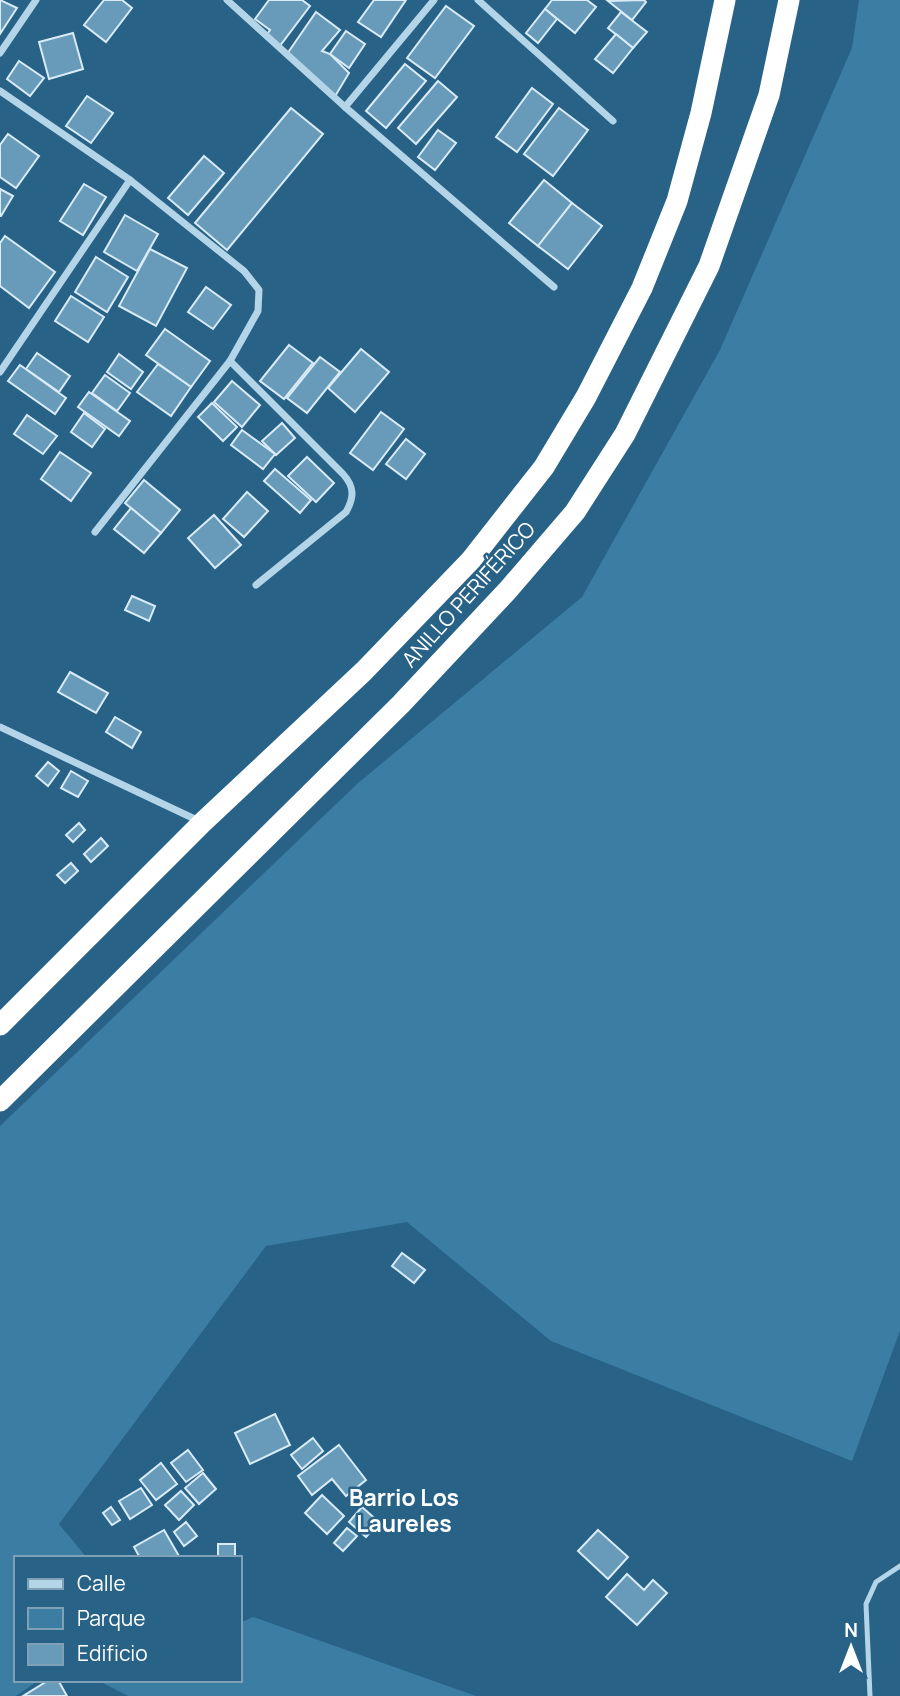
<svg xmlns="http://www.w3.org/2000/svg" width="900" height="1696" viewBox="0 0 900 1696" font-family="Manrope,sans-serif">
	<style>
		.green { fill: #3c7da4 }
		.building { fill: #689bba; stroke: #d8ebf7; stroke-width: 2 }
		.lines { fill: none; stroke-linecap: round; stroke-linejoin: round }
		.lane { stroke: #b4d4e8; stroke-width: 5 }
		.street { stroke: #b4d4e8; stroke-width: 7 }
		.highway { stroke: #fff; stroke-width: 21 }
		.labels { text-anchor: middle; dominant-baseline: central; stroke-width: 5; stroke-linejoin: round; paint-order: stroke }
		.street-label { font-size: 21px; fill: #fff; stroke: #286287 }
		.neighbourhood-label { font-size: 23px; font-weight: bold; fill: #fff; stroke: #286287 }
	</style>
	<rect width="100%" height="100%" fill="#286287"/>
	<g class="green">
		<path d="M859 0H900V1331L852 1461 551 1341 407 1222 266 1246 59 1524 87 1558H16V1680H39L16 1696H0V1126L357 784 582 597 720 350 852 48Z"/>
		<path d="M253 1617 476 1696H128L97 1680H240V1623Z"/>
	</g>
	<g class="building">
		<path d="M0 0 17 8 0 34Z"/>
		<path d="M104 0H122L132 8 106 42 84 25Z"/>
		<path d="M269 0H302L310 6 279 47 265 37 270 30 255 19Z"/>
		<path d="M374 0H406L381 37 358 22Z"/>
		<path d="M552 0H587L596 7 575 33 545 9Z"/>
		<path d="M644 0 646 2 632 20 608 1Z"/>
		<path d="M446 6 474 26 435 78 407 58Z"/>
		<path d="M545 9 557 19 538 43 526 33Z"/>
		<path d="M316 12 340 30 322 51 330 54 349 73 334 98 287 54Z"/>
		<path d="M621 12 647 32 633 48 608 28Z"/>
		<path d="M346 31 365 44 349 68 330 54Z"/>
		<path d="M73 33 83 69 49 79 39 42Z"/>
		<path d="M616 34 633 48 613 73 595 59Z"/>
		<path d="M19 61 44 78 30 96 7 79Z"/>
		<path d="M405 64 426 81 386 128 366 111Z"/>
		<path d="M438 81 457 97 416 144 398 128Z"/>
		<path d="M532 88 553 104 517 152 496 137Z"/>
		<path d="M87 96 113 113 91 143 66 126Z"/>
		<path d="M291 108 323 134 227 250 195 223Z"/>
		<path d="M559 108 588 130 553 176 524 154Z"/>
		<path d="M438 130 456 143 435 170 418 157Z"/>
		<path d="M8 134 39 156 16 188 0 177V145Z"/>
		<path d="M204 156 224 173 188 215 168 198Z"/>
		<path d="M544 180 572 203 538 246 509 223Z"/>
		<path d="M84 184 106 197 83 235 60 221Z"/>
		<path d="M0 189 13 196 1 216H0Z"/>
		<path d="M572 203 602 226 568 269 538 246Z"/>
		<path d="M125 215 158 234 137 271 104 252Z"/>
		<path d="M5 236 55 272 29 308 0 286V243Z"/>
		<path d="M150 249 187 268 156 326 119 306Z"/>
		<path d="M96 257 128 277 107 312 75 292Z"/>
		<path d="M206 287 231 305 213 329 188 312Z"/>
		<path d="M71 296 104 317 88 342 55 321Z"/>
		<path d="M165 329 210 361 191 387 146 355Z"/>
		<path d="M289 345 313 363 284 399 260 381Z"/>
		<path d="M361 349 389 372 355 412 328 388Z"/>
		<path d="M37 353 70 376 59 392 26 369Z"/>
		<path d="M119 354 143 372 131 389 107 372Z"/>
		<path d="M320 357 340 372 307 413 287 398Z"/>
		<path d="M158 364 191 387 171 416 137 392Z"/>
		<path d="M20 365 66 398 55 414 8 381Z"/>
		<path d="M105 375 130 393 117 411 92 393Z"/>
		<path d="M232 381 260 405 242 427 214 402Z"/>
		<path d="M89 392 130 421 119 436 78 407Z"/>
		<path d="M212 403 237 427 223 441 198 417Z"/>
		<path d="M381 412 404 429 373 470 350 453Z"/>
		<path d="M84 413 105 429 92 447 71 432Z"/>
		<path d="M27 415 57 436 43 454 14 434Z"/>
		<path d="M282 423 295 438 276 455 262 441Z"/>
		<path d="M242 430 275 454 263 469 231 445Z"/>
		<path d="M406 439 425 454 406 479 386 464Z"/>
		<path d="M60 452 91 473 71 501 41 479Z"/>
		<path d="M307 457 334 483 316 502 288 476Z"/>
		<path d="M275 469 311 500 300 513 264 481Z"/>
		<path d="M144 480 180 510 161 533 125 503Z"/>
		<path d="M247 492 268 511 244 537 223 519Z"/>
		<path d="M131 508 161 533 144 553 114 529Z"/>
		<path d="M214 515 241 545 215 568 188 538Z"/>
		<path d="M132 596 155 606 149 621 125 610Z"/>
		<path d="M70 672 108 693 96 713 58 692Z"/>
		<path d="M115 717 141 732 132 748 106 732Z"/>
		<path d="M48 762 59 771 48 786 36 776Z"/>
		<path d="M71 771 88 781 78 797 61 788Z"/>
		<path d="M79 823 85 830 73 842 66 835Z"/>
		<path d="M101 838 108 846 91 862 84 854Z"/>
		<path d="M71 863 78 871 65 883 57 875Z"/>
		<path d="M402 1253 425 1270 414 1283 392 1266Z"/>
		<path d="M275 1414 290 1445 250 1464 235 1433Z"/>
		<path d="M313 1438 323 1451 302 1469 291 1455Z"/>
		<path d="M339 1445 366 1480 346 1496 332 1479 312 1495 298 1476Z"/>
		<path d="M188 1450 203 1470 186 1482 171 1463Z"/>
		<path d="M161 1463 177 1484 156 1500 140 1480Z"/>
		<path d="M203 1473 216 1489 199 1504 185 1488Z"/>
		<path d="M141 1488 152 1505 130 1519 119 1501Z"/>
		<path d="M181 1491 194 1505 179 1520 165 1505Z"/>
		<path d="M322 1495 344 1516 327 1534 305 1513Z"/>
		<path d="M111 1507 120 1520 112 1525 103 1513Z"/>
		<path d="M362 1507 379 1522 366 1537 349 1522Z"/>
		<path d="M186 1522 197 1536 184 1546 174 1532Z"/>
		<path d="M347 1528 357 1536 343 1551 334 1543Z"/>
		<path d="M164 1530 179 1556 140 1558 134 1547Z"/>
		<path d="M598 1530 628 1557 608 1579 578 1551Z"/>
		<rect x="218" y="1544" width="17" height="14"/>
		<path d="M627 1574 644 1590 653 1580 667 1593 637 1625 606 1597Z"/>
		<path d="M49 1680H58L67 1696H23Z"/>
	</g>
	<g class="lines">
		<path class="lane" d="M870 1696 866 1604 876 1582 900 1566"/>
		<g class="street">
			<path d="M227 0 345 107 554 287"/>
			<path d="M478 0 613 121"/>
			<path d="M0 53 36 0"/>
			<path d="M0 91 130 180 244 271 259 290 258 311 230 361 95 532"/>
			<path d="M345 107 434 0"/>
			<path d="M230 361 343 474C355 487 354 498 346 512L256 585"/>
			<path d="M0 372 130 180"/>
			<path d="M0 727 199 821"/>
		</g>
		<g class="highway">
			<path d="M0 1025 203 822 364 671 471 560 544 467 586 397 642 288 677 201 701 113 725 0"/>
			<path d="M0 1101 401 704 508 590 575 512 625 434 709 266 769 95 789 0"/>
		</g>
	</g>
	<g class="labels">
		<g class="street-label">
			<text transform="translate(468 594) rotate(-48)">ANILLO PERIFÉRICO</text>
		</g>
		<g class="neighbourhood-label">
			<text x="404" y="1497">Barrio Los<tspan x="404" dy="26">Laureles</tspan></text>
		</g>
	</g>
	<rect x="14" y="1556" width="228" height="126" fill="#286287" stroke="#7ea1b7" stroke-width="2"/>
	<rect x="28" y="1579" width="35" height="10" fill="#b4d4e8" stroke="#7ea1b7" stroke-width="2"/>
	<text x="77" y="1591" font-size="21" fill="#ffffff">Calle</text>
	<rect x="28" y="1608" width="35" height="21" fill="#3c7da4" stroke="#7ea1b7" stroke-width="2"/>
	<text x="77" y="1626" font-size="21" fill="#ffffff">Parque</text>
	<rect x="28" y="1644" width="35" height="21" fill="#689bba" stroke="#7ea1b7" stroke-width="2"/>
	<text x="77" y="1661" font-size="21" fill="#ffffff">Edificio</text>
	<g transform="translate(851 1647)" stroke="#286287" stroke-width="5" paint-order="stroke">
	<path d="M0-5L12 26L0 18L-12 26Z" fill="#ffffff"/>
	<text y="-10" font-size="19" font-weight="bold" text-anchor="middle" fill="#ffffff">N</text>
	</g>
</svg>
